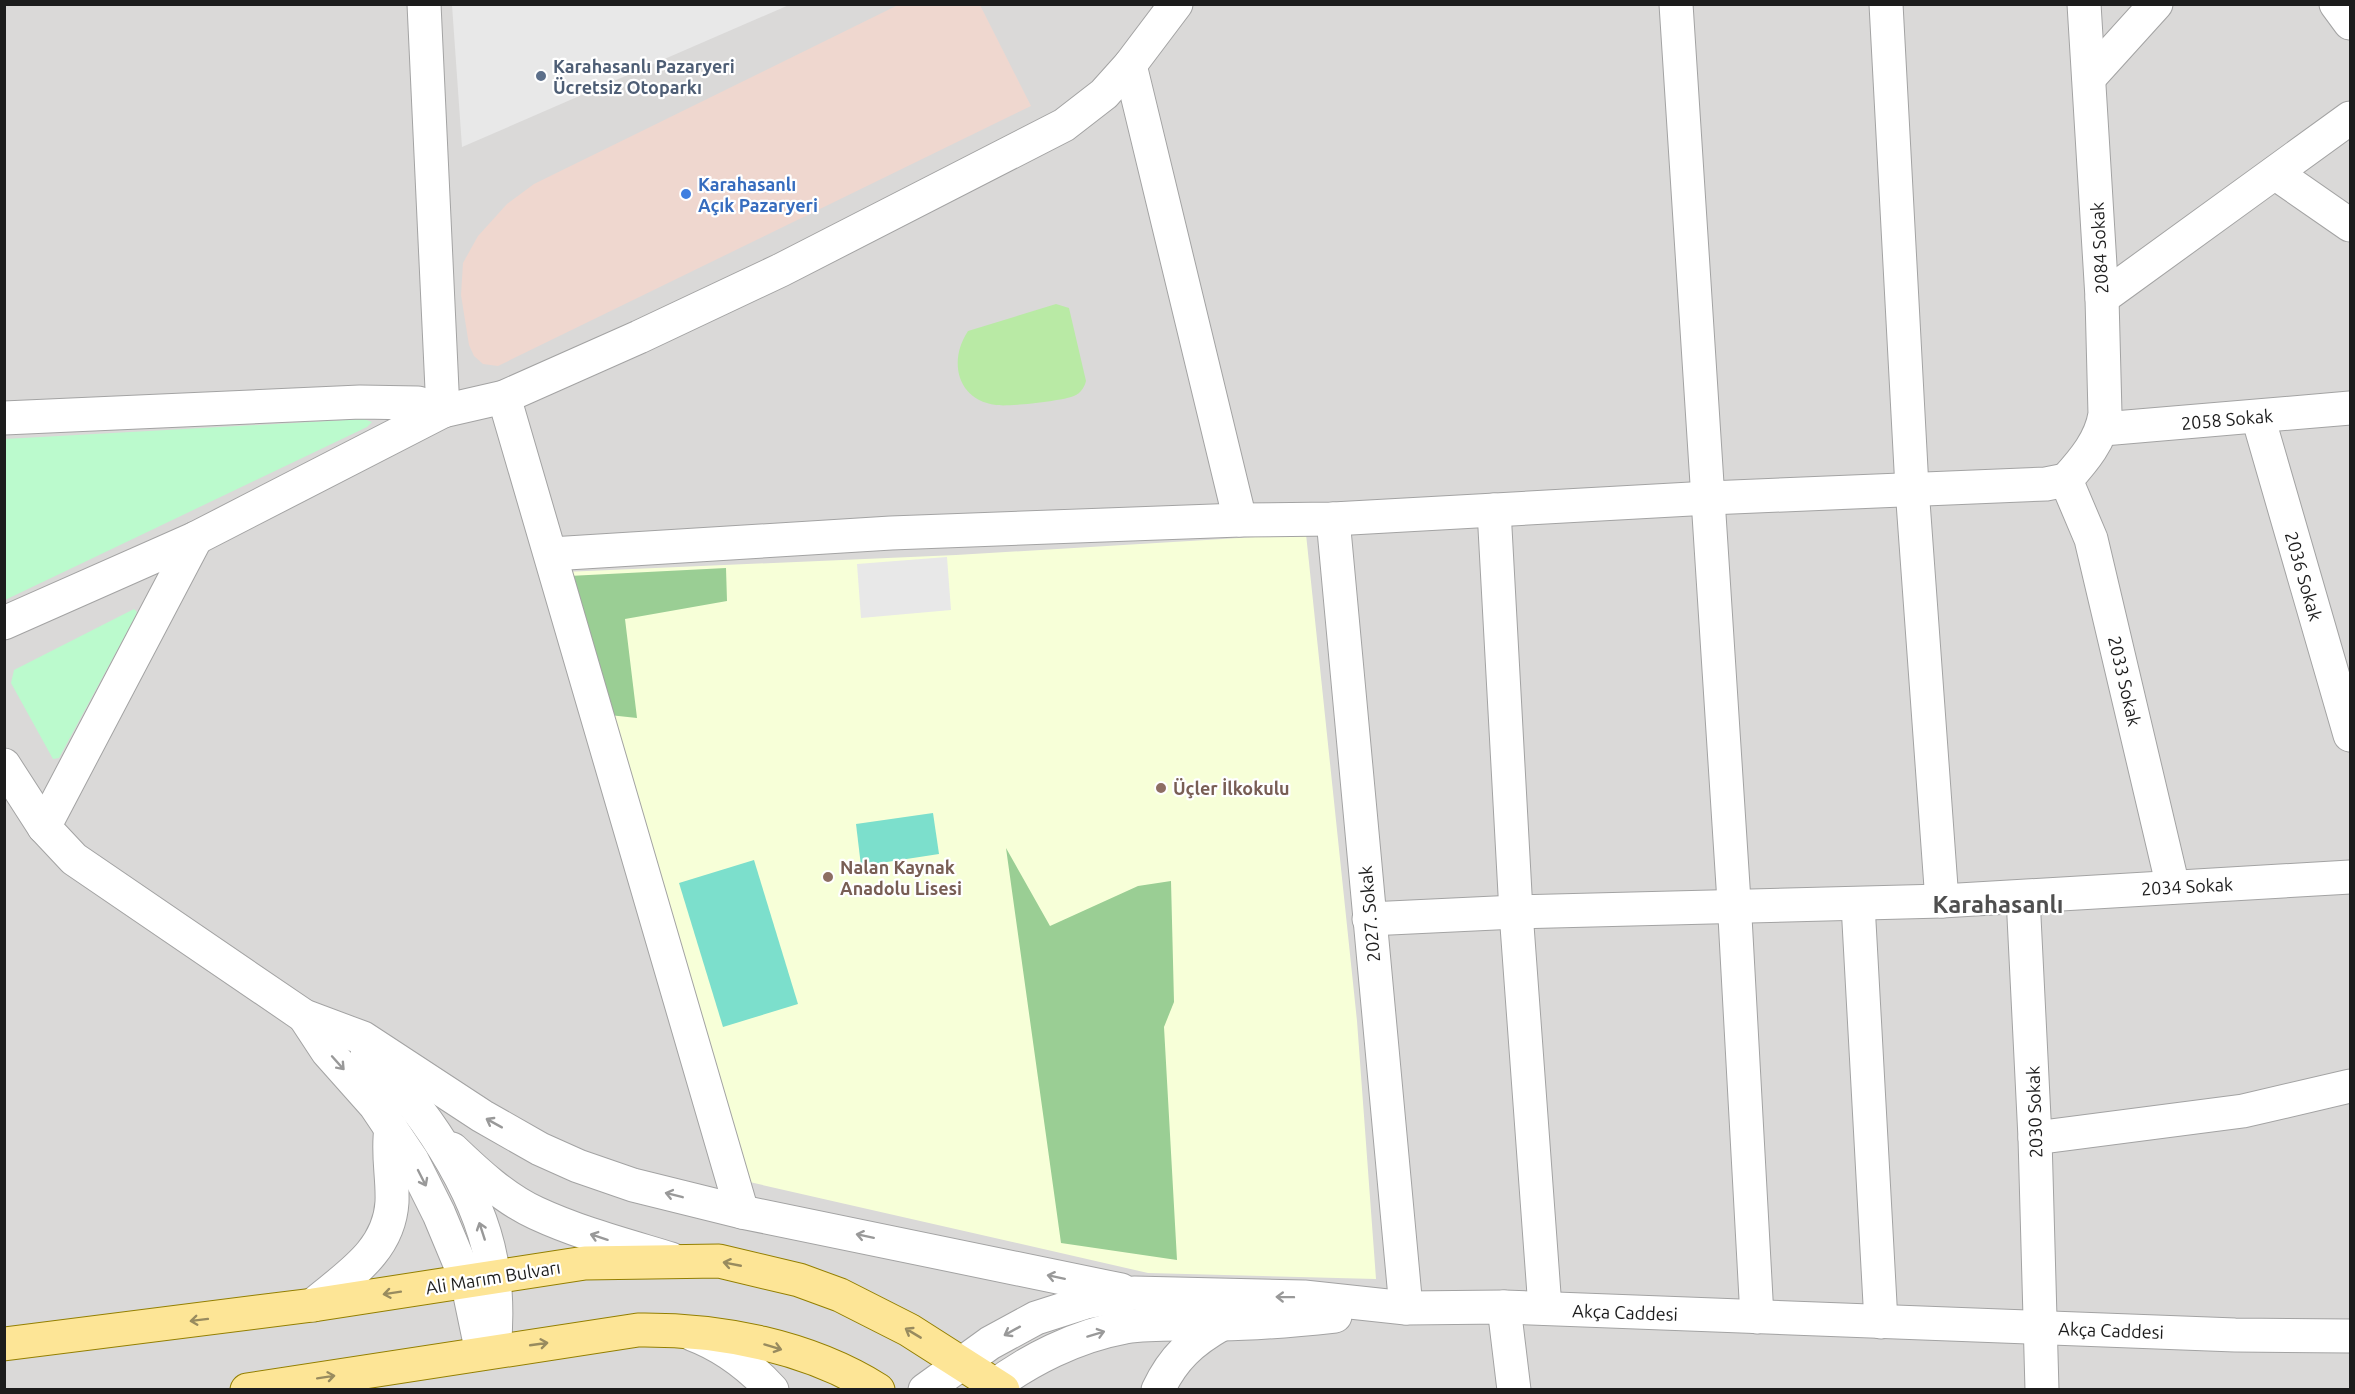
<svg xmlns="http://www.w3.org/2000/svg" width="2355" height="1394" viewBox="0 0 2355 1394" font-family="Ubuntu,sans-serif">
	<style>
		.residential { fill: #dad9d8 }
		.commercial { fill: #efd7cf }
		.education { fill: #f7ffd8 }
		.grass { fill: #b9eaa5 }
		.forest { fill: #9ace94 }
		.park { fill: #bbfacd }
		.pitch { fill: #7cdfcc }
		.parking { fill: #e8e8e8 }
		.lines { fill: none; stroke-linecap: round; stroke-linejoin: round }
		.minor-casing { stroke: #a3a3a3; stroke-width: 35 }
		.major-casing { stroke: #937f00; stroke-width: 35 }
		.minor { stroke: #fff; stroke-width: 33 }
		.major { stroke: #fde596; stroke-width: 33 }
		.oneway { stroke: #999 }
		.oneway2 { stroke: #988b5f }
		.service-dot { fill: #5c6f8a; stroke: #fff; stroke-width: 2 }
		.shop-dot { fill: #3f7fe0; stroke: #fff; stroke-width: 2 }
		.education-dot { fill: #8d6e63; stroke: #fff; stroke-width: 2 }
		.labels { text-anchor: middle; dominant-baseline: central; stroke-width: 4.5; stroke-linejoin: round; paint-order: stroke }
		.service-label { font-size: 18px; font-weight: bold; fill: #4e5e75; stroke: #fff; text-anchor: start }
		.shop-label { font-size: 18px; font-weight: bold; fill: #366cbe; stroke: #fff; text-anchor: start }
		.street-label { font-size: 18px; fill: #1c1c1c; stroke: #fff }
		.education-label { font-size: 18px; font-weight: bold; fill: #785e54; stroke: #fff; text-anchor: start }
		.district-label { font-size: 24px; font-weight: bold; fill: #4f4f4f; stroke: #fff }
	</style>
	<rect width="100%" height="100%" fill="#edece1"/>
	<path class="residential" d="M5 5H2350V1389L5 1390Z"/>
	<path class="commercial" d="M898 5H980L1031 106 498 366 483 364 474 356 469 345 461 295 463 263 478 236 507 204 534 184Z"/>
	<path class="education" d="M1306 534 1357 1021 1376 1279 1148 1273 745 1181 564 572 956 555Z"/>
	<path class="grass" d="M1056 304 1069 308 1086 381C1084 389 1079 395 1071 397 1059 401 1009 407 996 405 957 400 948 361 968 331Z"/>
	<g class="forest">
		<path d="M726 568 727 601 625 619 637 718 609 715 569 576Z"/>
		<path d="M1006 848 1050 926 1138 886 1171 881 1174 1002 1164 1027 1177 1260 1061 1243Z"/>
	</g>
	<g class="park">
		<path d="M364 419 372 422 367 427 5 600V439Z"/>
		<path d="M134 609 137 612 134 619 59 758 53 759 11 683 14 670Z"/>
	</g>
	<g class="pitch">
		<path d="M933 813 939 854 861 866 856 824Z"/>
		<path d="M754 860 798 1004 723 1027 679 883Z"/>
	</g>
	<g class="parking">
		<path d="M452 5V4L789 5 462 147Z"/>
		<path d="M947 557 951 610 861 618 857 564Z"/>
	</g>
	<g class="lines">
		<g class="minor-casing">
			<g id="minor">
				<path d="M424 4 443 411"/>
				<path d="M1676 4 1735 917 1757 1317"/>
				<path d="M1886 4 1912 488 1942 901"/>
				<path d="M2336 4 2350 23"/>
				<path d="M1130 65 1240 520"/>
				<path d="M2089 78 2156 4"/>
				<path d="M2275 173 2350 225"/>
				<path d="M2102 298 2350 118"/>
				<path d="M504 397 742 1212"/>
				<path d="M2258 417 2350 735"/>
				<path d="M4 418 360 402 418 403 443 411"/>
				<path d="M2103 429 2350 408"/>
				<path d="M2066 480C2084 460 2101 440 2105 414L2102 298 2084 4"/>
				<path d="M2066 480 2091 539 2173 887"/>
				<path d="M1494 510 1516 912 1545 1308"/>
				<path d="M1333 519 1406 1308"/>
				<path d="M551 554 891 533 1240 520 1333 519 1709 498 2046 484 2066 480"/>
				<path d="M4 623 196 538 443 411 504 397 639 337 781 270 1064 125 1104 94 1130 65 1176 4"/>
				<path d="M4 765 44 827 74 859 304 1016 363 1038 482 1116 540 1149 578 1166 633 1185 742 1212 1121 1290"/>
				<path d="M44 827 196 538"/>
				<path d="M2023 897 2035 1138 2042 1390"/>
				<path d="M1858 904 1881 1322"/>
				<path d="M1369 919 1516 912 1942 901 2350 877"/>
				<path d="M304 1016 327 1051 375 1105 412 1160 439 1214 467 1281 482 1353"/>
				<path d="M367 1055C421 1102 478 1189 491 1260 497 1291 497 1320 494 1351"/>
				<path d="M2035 1138 2243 1111 2350 1086"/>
				<path d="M452 1149C477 1173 505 1199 536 1213 579 1233 625 1245 671 1259"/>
				<path d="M313 1305C347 1276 389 1252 392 1202 393 1176 387 1154 391 1128"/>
				<path d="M1504 1307 1514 1390"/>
				<path d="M692 1334C724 1346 749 1365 772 1390"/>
				<path d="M925 1390 990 1343 1036 1318 1086 1302 1134 1293 1304 1297 1406 1308 1504 1307 2235 1335 2350 1336"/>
				<path d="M989 1390C1028 1360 1076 1336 1125 1327 1157 1322 1189 1325 1221 1324 1259 1324 1298 1320 1335 1316"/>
				<path d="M1158 1390C1173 1358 1192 1341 1222 1324"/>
			</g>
		</g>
		<g class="major-casing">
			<g id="major">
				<path d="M4 1344 313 1305 585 1263 719 1261 799 1280 840 1295 909 1330 1003 1390"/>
				<path d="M247 1390 638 1330C719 1329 808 1346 878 1390"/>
			</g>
		</g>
		<use href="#minor" class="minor"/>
		<use href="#major" class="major"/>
	</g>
	<defs><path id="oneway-shaft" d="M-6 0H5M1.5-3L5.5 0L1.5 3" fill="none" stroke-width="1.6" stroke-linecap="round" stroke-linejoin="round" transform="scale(1.5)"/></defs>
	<g class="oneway">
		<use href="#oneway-shaft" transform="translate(338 1063) rotate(48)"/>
		<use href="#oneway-shaft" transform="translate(494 1123) rotate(-151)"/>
		<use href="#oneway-shaft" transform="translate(422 1178) rotate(63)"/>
		<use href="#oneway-shaft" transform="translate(674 1195) rotate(-166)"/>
		<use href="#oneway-shaft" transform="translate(482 1231) rotate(-108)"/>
		<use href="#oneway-shaft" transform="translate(865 1236) rotate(-168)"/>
		<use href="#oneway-shaft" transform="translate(599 1237) rotate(-162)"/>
		<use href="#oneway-shaft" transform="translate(1056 1277) rotate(-168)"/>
		<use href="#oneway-shaft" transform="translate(1285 1297) rotate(-179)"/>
		<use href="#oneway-shaft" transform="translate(1012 1331) rotate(151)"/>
		<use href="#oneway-shaft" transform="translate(1096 1334) rotate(-17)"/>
	</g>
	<g class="oneway2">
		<use href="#oneway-shaft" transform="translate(732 1264) rotate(-169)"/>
		<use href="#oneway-shaft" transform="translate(392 1293) rotate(171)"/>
		<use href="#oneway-shaft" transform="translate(199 1320) rotate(173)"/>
		<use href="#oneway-shaft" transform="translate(913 1333) rotate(-149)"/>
		<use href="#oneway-shaft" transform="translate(539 1344) rotate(-8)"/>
		<use href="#oneway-shaft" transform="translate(773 1347) rotate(17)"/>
		<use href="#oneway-shaft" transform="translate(326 1377) rotate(-9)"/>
	</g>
	<circle class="service-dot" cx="541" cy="76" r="6"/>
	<circle class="shop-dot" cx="686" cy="194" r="6"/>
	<g class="education-dot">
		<circle cx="1161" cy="788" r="6"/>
		<circle cx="828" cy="877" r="6"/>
	</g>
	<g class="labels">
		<g class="service-label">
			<text x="553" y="66">Karahasanlı Pazaryeri<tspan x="553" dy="21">Ücretsiz Otoparkı</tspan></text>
		</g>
		<g class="shop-label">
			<text x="698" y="184">Karahasanlı<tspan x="698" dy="21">Açık Pazaryeri</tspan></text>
		</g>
		<g class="street-label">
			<text transform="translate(2099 248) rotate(-93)">2084 Sokak</text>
			<text transform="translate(2227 419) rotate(-5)">2058 Sokak</text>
			<text transform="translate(2304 576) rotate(74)">2036 Sokak</text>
			<text transform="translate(2125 681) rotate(77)">2033 Sokak</text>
			<text transform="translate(2187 886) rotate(-3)">2034 Sokak</text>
			<text transform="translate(1369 914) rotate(-95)">2027. Sokak</text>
			<text transform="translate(2034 1112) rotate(-92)">2030 Sokak</text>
			<text transform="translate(493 1277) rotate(-9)">Ali Marım Bulvarı</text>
			<text transform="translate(1625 1312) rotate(2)">Akça Caddesi</text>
			<text transform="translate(2111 1330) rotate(2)">Akça Caddesi</text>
		</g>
		<g class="education-label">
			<text x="1173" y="788">Üçler İlkokulu</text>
			<text x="840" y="867">Nalan Kaynak<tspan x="840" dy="21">Anadolu Lisesi</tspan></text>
		</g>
		<g class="district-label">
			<text x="1998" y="904">Karahasanlı</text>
		</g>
	</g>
	<rect width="2355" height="1394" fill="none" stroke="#1c1c1c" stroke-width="12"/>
</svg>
